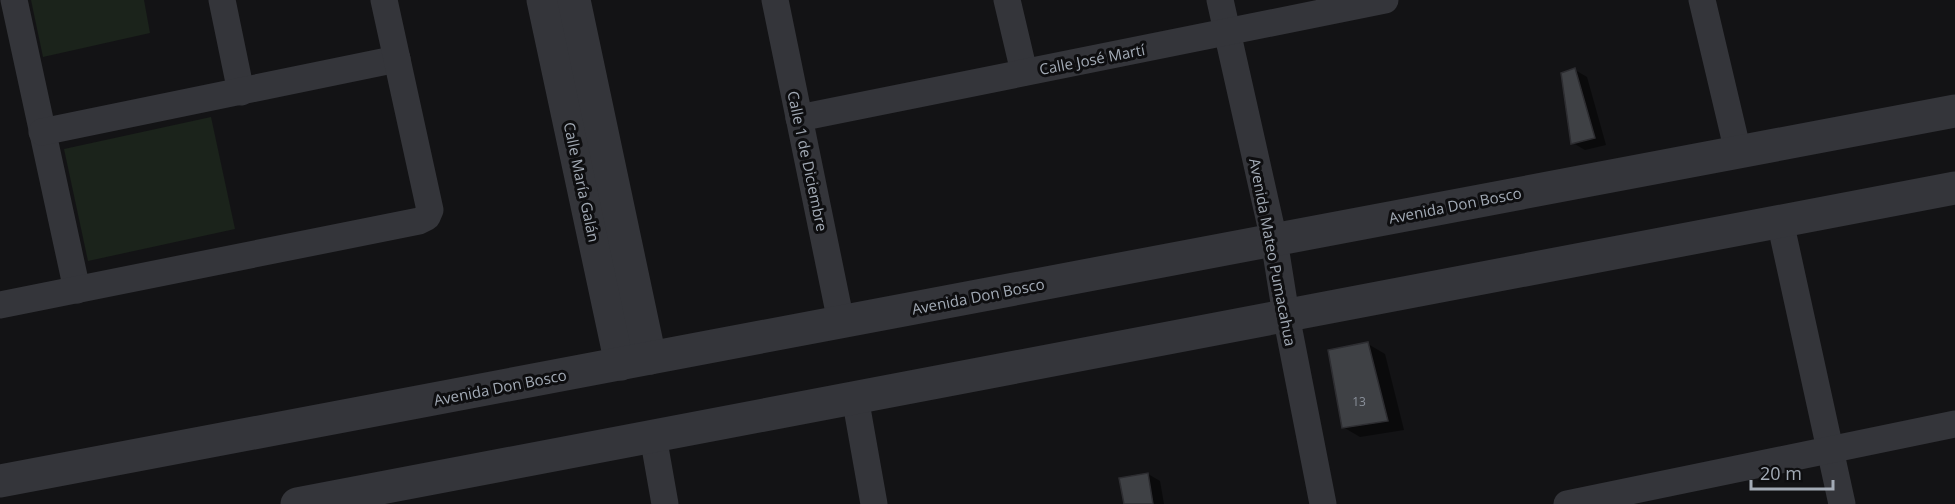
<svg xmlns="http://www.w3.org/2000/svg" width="1955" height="504" viewBox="0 0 1955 504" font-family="'Open Sans',sans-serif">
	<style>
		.green { fill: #1b231b }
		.shadow { fill: #0007 }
		.building { fill: #3f4145; stroke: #2d2d31; stroke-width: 1.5 }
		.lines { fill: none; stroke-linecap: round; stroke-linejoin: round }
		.minor { stroke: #34353a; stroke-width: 27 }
		.tertiary { stroke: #34353a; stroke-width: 33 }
		.labels { text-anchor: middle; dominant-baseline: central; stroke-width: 6; stroke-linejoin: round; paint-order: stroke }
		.number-label { font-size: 12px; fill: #8a909a }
		.street-label { font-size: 15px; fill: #a3abb6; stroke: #0e0e10 }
	</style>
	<rect width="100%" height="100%" fill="#131315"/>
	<g class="green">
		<path d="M31 0H144L150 33 43 57Z"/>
		<path d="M211 117 235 229 88 261 64 149Z"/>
	</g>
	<g class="shadow">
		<path d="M1575 70 1587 77 1606 145 1585 150 1573 143Z"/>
		<path d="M1368 344 1385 354 1404 430 1360 437 1343 427Z"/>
		<path d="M1148 474 1160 481 1164 504H1125Z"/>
	</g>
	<g class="building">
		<path d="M1575 68 1595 138 1571 144 1561 73Z"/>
		<path d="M1368 342 1388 421 1342 428 1328 350Z"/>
		<path d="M1148 473 1153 504H1124L1119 478Z"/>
	</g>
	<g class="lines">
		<g class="minor">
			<path d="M14 0 77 290"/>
			<path d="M222 0 241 92"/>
			<path d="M775 0 841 322"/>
			<path d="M1007 0 1024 72"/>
			<path d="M1220 0 1274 240 1286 315 1323 504"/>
			<path d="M1702 0 1738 152"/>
			<path d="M799 118 1385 0"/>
			<path d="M42 132 397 59"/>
			<path d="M1780 221 1842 504"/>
			<path d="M0 305 419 221 427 217 430 210 384 0"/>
			<path d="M855 397 874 504"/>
			<path d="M653 436 665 504"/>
			<path d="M1567 504 1955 424"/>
		</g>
		<g class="tertiary">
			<path d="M543 0 621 364"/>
			<path d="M574 0 650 358"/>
			<path d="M0 481 1955 111"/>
			<path d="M297 504 1955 188"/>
		</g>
	</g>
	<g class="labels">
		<g class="number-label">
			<text x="1359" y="401">13</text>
		</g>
		<g class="street-label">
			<text transform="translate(1092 59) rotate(-11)">Calle José Martí</text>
			<text transform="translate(808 161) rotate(78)">Calle 1 de Diciembre</text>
			<text transform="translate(582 182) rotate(78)">Calle María Galán</text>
			<text transform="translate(1455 205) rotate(-11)">Avenida Don Bosco</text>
			<text transform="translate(1273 252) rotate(79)">Avenida Mateo Pumacahua</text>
			<text transform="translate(978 296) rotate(-11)">Avenida Don Bosco</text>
			<text transform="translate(500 387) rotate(-11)">Avenida Don Bosco</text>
		</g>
	</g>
	<path d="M1751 480v9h82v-9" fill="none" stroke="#a3abb6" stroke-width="3"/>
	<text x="1760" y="480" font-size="18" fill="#a3abb6" stroke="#0e0e10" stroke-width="4.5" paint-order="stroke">20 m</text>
</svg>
